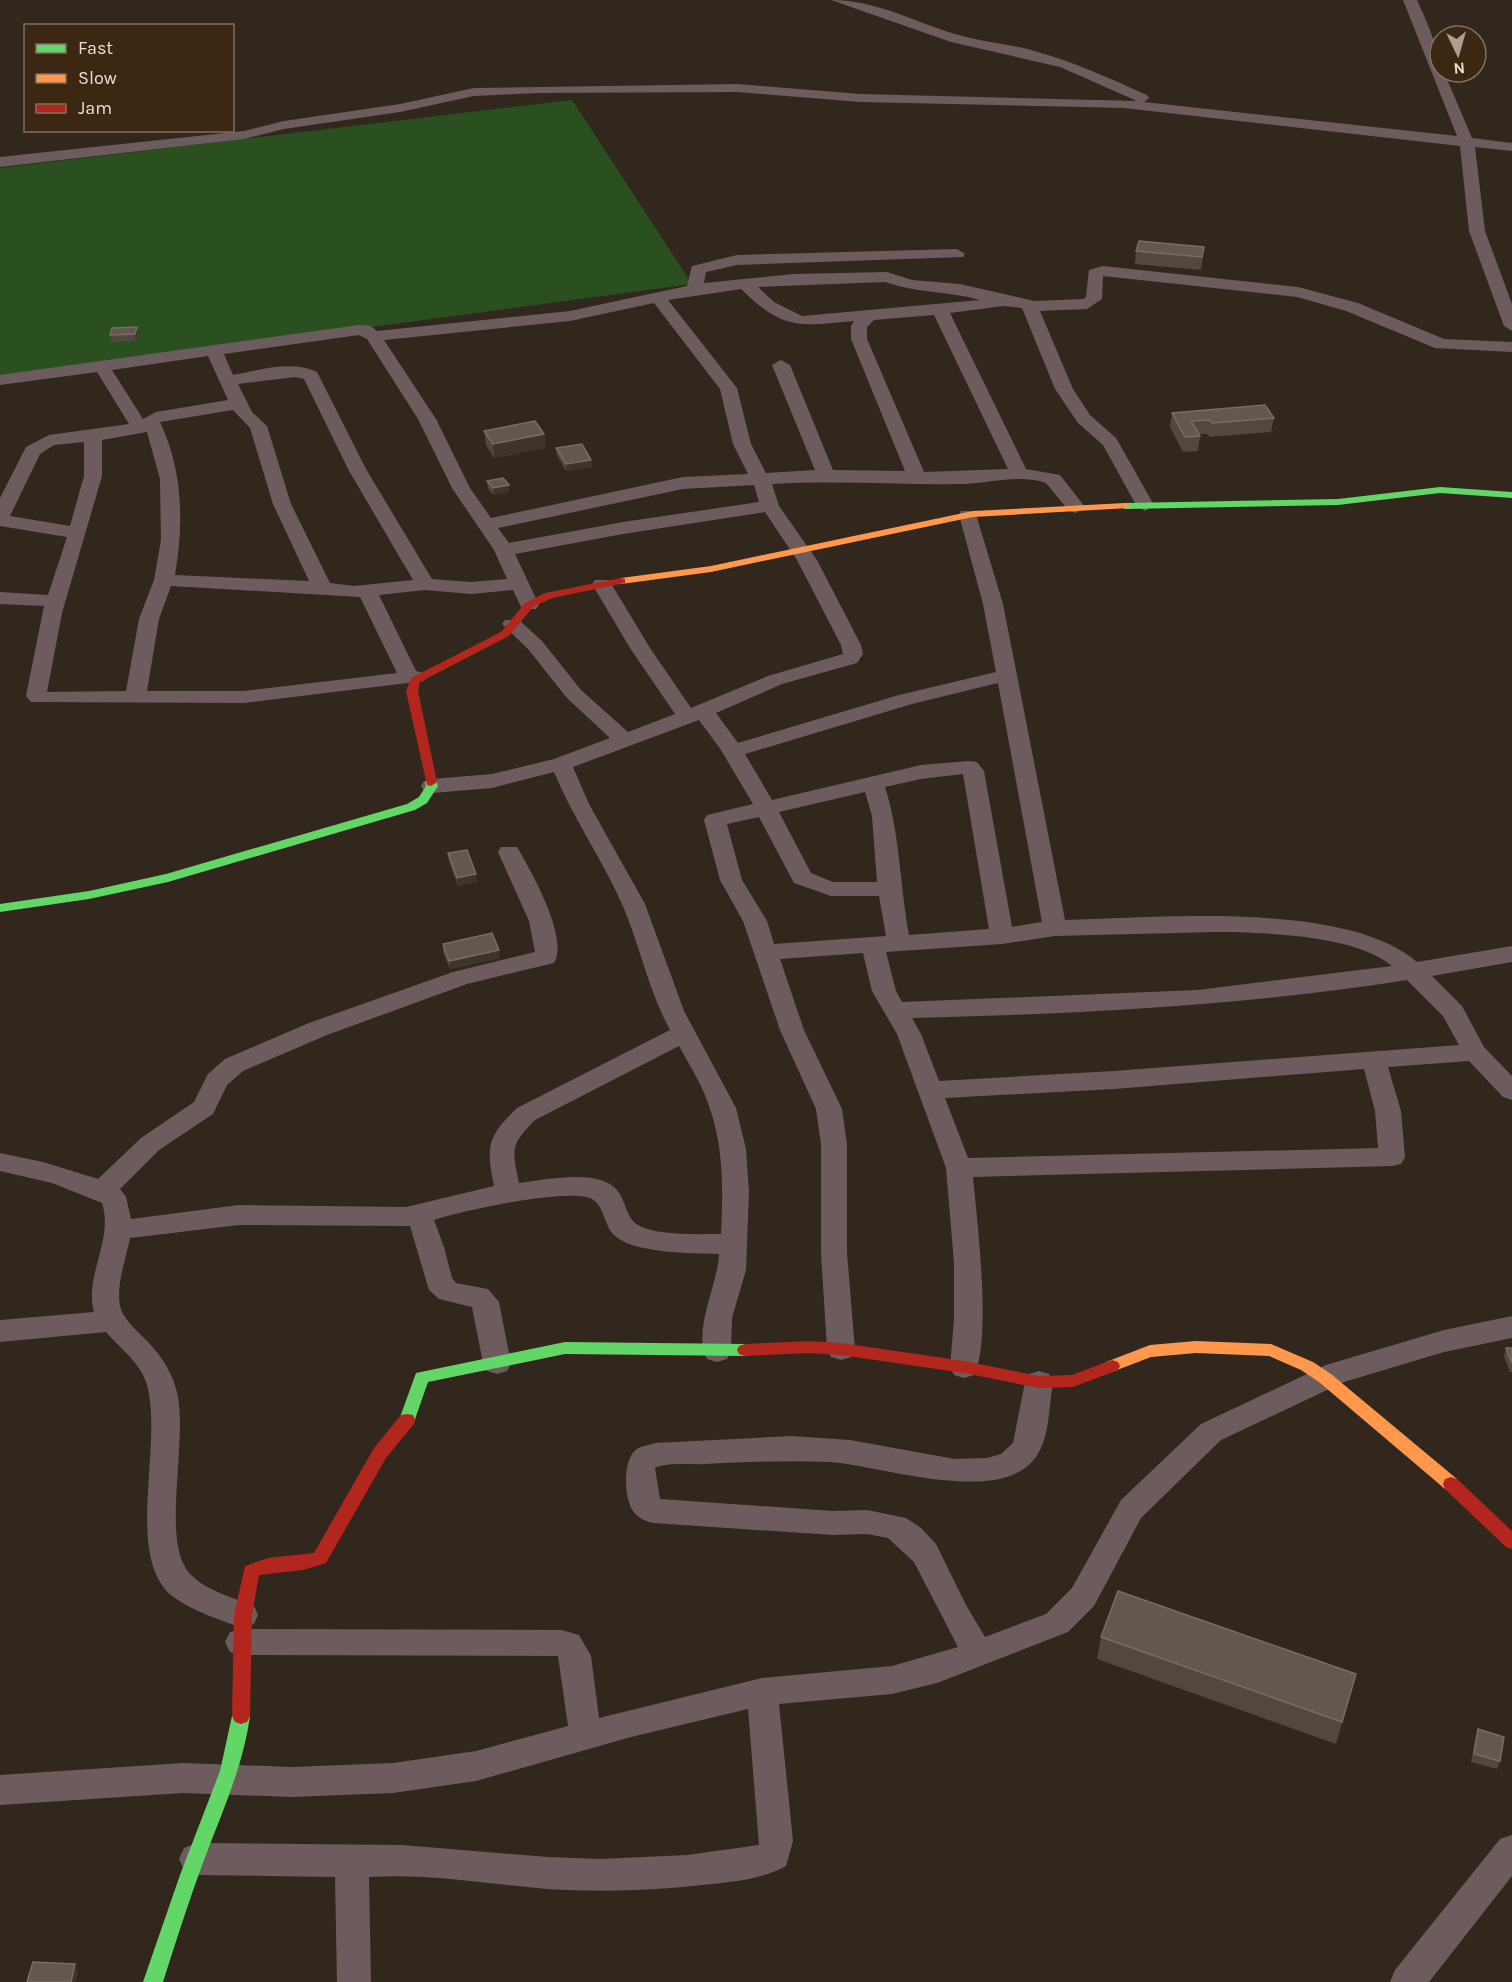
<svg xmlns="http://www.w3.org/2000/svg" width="1512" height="1982" viewBox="0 0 1512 1982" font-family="Karla,sans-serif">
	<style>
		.green { fill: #2a501f }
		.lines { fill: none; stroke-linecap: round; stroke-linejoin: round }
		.street { fill: #6d5c5d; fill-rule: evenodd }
		.fast { fill: #63d668; fill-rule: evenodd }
		.slow { fill: #ff974d; fill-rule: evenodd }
		.jam { fill: #b3261e; fill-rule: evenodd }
		.wall { fill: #53483f }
		.shaded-wall { fill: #3f342a }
		.building { fill: #63584f; stroke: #796d63; stroke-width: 1.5 }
	</style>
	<rect width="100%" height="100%" fill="#32271c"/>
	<path class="green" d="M572 100 692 284 0 377V168Z"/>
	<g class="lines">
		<g class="street">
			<path d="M831 0C878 0 915 23 959 35 983 42 1008 44 1031 50 1072 61 1109 78 1147 95L1149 98 1144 102 1457 136 1403 0H1417C1426 20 1440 50 1440 72H1444L1472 138 1512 143V151L1475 147 1485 231 1512 304V331L1504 326 1469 231 1460 146 1124 108 860 102 737 92 537 93 474 96 400 112 284 129 244 139 0 167V157L244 131 284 121 400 104 474 88 737 84 860 94 1137 101 1060 67 951 42Z"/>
			<path d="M957 249 965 254 963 257 737 265 706 272 704 283 793 274 887 272 912 280 960 284 1034 301 1083 299 1086 297 1089 270 1103 266 1298 287 1358 303 1444 339 1512 342V352L1435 348 1346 311 1297 297 1103 276 1102 299 1087 309 1040 311 1073 389 1090 415 1116 438 1154 505 1145 511 1136 505 1103 445 1078 423 1055 389 1022 308 1003 306 950 313 1026 469 1060 475 1085 507 1076 513 1069 511 1046 483C1021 474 991 483 964 484 900 485 836 480 772 484L779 506 817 560 861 645 863 654 857 663 782 684 716 713 738 743 899 695 996 672 983 604 959 515 961 511H975L1003 604 1065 920C1157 918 1345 900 1417 962L1512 946V962L1432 976 1462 1006 1484 1047 1512 1076V1100L1503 1097 1469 1061 1388 1067 1401 1111 1405 1157 1401 1164 1392 1166 973 1177C977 1220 992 1340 974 1375L964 1378 954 1375 950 1367 954 1319V1263L946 1168 897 1034 872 991 863 953 780 959 804 1030 842 1109 847 1144V1253L855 1349 851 1357 841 1360 831 1357 827 1349 821 1253V1144L816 1109 780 1030 743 921 720 880 704 820 707 815 753 804 721 750 699 720 573 767 589 804 645 904 684 1011 736 1108 746 1149 749 1192 746 1270 732 1318 731 1351 727 1359 717 1362 707 1359C692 1330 718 1285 719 1254 693 1253 631 1254 613 1234 604 1224 604 1206 592 1199 571 1187 459 1211 434 1220L444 1247 452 1278 456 1283 488 1289 499 1302 511 1363 507 1371 497 1374 487 1371 483 1363 472 1307 439 1299 429 1290 410 1226 239 1225 130 1238C126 1259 116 1284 120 1306 123 1320 139 1332 148 1342 163 1358 174 1375 178 1397 186 1443 165 1530 184 1565 195 1588 232 1597 254 1606L258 1615 254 1624 243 1628C220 1620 192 1611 172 1596 123 1555 165 1441 146 1382 140 1363 119 1347 106 1332L0 1342V1320L94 1312C84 1275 114 1240 102 1203L52 1183 0 1171V1153L43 1162 98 1179 141 1138 194 1102 208 1074 225 1059 309 1023 453 972 535 952 529 921 498 852 501 847H517L520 852C533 875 569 939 554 963L467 984 327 1035 243 1071 227 1085 213 1114 159 1150 120 1189 126 1197 131 1219 239 1205 406 1207 494 1186C486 1146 487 1137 517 1108L670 1030C648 990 640 945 622 904 602 859 573 818 554 772L492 788 432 793 424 791 421 786 424 781 432 779 492 774 554 759 610 738 567 698 528 649 502 624 505 620H519L542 641 581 690 628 732 675 714 630 648 592 584 595 580H609L650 648 691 708 768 676 843 654 841 645 797 560 765 512 623 534 515 554 539 605 536 609H522L513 590 471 594 425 590 379 595 416 671 424 673 427 677 424 681 244 703 31 702 26 696 44 606 0 604V592L48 595 67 537 0 526V498L26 447 49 435 129 424 97 372 0 385V375L359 325 371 326 377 331 570 311 687 286 692 266 737 255ZM885 282C916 293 948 291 980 300L802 316 774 302 758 287ZM741 289C784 331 798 326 854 321L851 326V339L905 471 833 470 790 365 781 360 772 365 815 470 766 473 751 444 737 388 668 300ZM654 303 720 389 733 444 748 474 683 477 491 518 470 488 436 419 384 340 570 321ZM934 315 1008 469 924 472 867 339V327L874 320ZM359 335 367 339 418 419 452 488 494 550 507 579 471 582 432 579 366 469 317 372C291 360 260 370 233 375L224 354ZM208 356 228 400 156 412 143 419 112 370ZM295 377 304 379 348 469 413 580 354 586 330 583 291 504 267 426 252 412 238 384ZM233 410 250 428 273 504 309 581 175 575C184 522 183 471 160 422ZM147 432 160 479 161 540 154 580 139 619 126 691 47 692 62 613 102 476V440ZM84 442V476L70 526 10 516 40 454 54 445ZM754 485 759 502 623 522 509 543 498 528 683 489ZM171 586 360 597 397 673 244 691H147L159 619ZM998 683 1042 922 1012 927 984 771 977 762 969 761 921 765 772 800 745 754 912 704ZM963 774 989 929 909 935C900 886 900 834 885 787L921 779ZM865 792 872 816 877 882H833L811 873 779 812ZM759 817 794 883 831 896H879L886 936 774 944 767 921 742 880 727 824ZM1214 932C1261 932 1356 935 1392 966L1198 990 902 1002 896 991 886 952 1002 944 1055 936ZM1407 980 1443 1016 1459 1045 1114 1071 939 1081 921 1034 912 1018C1078 1014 1243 1006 1407 980ZM679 1046C690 1066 703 1086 710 1109 724 1150 723 1192 721 1234 699 1234 657 1236 638 1225 626 1218 626 1201 617 1190 598 1168 545 1180 519 1183 512 1150 510 1145 535 1120ZM1364 1069 1375 1111 1378 1148 968 1158 945 1098 1114 1089Z"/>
			<path d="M1512 1316V1338L1444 1352 1344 1382 1221 1440 1141 1518 1094 1606 1068 1632 937 1683 892 1694 779 1704 793 1841 786 1866C761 1880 730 1882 702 1885 651 1891 598 1892 547 1889 488 1884 429 1873 369 1877L371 1982H337L335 1877 196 1875 184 1870 179 1859 184 1848 196 1843 402 1845 548 1857 600 1859 687 1855 759 1845 748 1709 631 1737 476 1781 393 1793 292 1797 183 1793 0 1805V1775L183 1763 292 1767 393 1763 476 1751 568 1726 558 1656 241 1655 230 1652 225 1642 230 1632 241 1629 562 1630 579 1635 591 1656 599 1718 762 1678 892 1666 958 1647 914 1562 888 1538 867 1534 833 1535 653 1523C645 1521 638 1518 633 1511 624 1498 622 1459 637 1449 641 1446 650 1445 655 1443L791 1436 850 1440 955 1459 987 1458 1001 1454 1013 1443 1025 1382 1029 1374 1039 1371 1049 1374 1053 1382C1049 1405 1050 1437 1036 1457 1001 1507 882 1466 831 1462 788 1460 747 1462 704 1464 690 1465 667 1462 655 1468L660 1499 833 1511 867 1510 906 1518 921 1528 936 1544 966 1605 985 1637 1046 1614 1072 1588 1121 1500 1201 1424 1326 1365 1444 1330Z"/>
			<path d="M1512 1835V1876L1429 1982H1390L1395 1970 1500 1839Z"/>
		</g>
		<g class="fast">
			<path d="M1440 487 1512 492V498L1440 493 1338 505 1125 509 1120 506 1125 503 1338 499Z"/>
			<path d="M431 778 435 779 438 786 427 803 415 810 168 882 89 899 0 912V904L89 891 166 874 407 804 419 797 426 786 425 782Z"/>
			<path d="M565 1342 745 1344 751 1346 753 1350 751 1354 745 1356 565 1354 428 1382 413 1425 407 1426 401 1425 399 1420 416 1373Z"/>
			<path d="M241 1708 247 1710 250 1716C243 1767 222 1812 204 1860 189 1900 176 1941 163 1982H143L180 1875 220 1771 232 1716 235 1710Z"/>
		</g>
		<g class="slow">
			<path d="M1125 503 1130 506 1129 508 973 517 711 572 621 584 615 581 621 578 711 566 973 511Z"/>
			<path d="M1196 1341 1271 1344 1313 1362 1331 1374 1457 1479 1459 1484 1457 1489 1451 1491 1445 1489 1319 1382 1301 1370 1269 1356 1196 1353 1151 1357 1112 1372 1106 1370 1104 1366 1106 1362 1150 1345Z"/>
		</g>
		<g class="jam">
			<path d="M621 578 625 579V583L552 598 533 607 509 636 420 682 418 691 437 782 431 786 427 785 406 691 411 678 501 632 525 603 545 593Z"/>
			<path d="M809 1341 841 1343 964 1361 1039 1376 1072 1375 1112 1360 1118 1362 1120 1366 1118 1370 1073 1387 1039 1388 964 1373 841 1355 809 1353 745 1356 739 1354 737 1350 739 1346 745 1344Z"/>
			<path d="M407 1414 413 1415 415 1420 413 1425 386 1458 326 1563 303 1570 259 1575 252 1615 250 1716 247 1722 241 1724 235 1722 232 1716 234 1615 245 1566 268 1558 314 1553 374 1448 401 1415Z"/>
			<path d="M1451 1477 1457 1479 1512 1531V1549L1506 1547 1445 1489 1443 1484 1445 1479Z"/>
		</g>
	</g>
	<g class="wall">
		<path d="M1204 247 1201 270 1135 264 1136 251Z"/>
		<path d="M137 327 138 334 136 341 112 342 110 335Z"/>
		<path d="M1172 413 1274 418 1271 432 1210 437 1207 434H1198L1200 436 1198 451 1183 452 1170 427Z"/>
		<path d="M484 431 544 434 545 448 494 458 486 445Z"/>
		<path d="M556 448 591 460 592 467 566 471 557 455Z"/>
		<path d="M487 481 509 485V492L493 495 488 488Z"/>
		<path d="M448 853 477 882 458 886 449 861Z"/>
		<path d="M443 944 500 958 450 969 443 952Z"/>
		<path d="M1506 1348H1512V1372H1510L1504 1356Z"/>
		<path d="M1101 1637 1356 1674 1336 1744 1097 1659Z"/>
		<path d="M1478 1729 1500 1761 1497 1769 1471 1762 1476 1736Z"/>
	</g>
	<g class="shaded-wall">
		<path d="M137 327 138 334 136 341 135 334Z"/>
		<path d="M544 434 545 448 494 458 493 444Z"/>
		<path d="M591 460 592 467 566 471V464Z"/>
		<path d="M509 485V492L493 495V488Z"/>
		<path d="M476 874 477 882 458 886 457 878Z"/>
		<path d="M499 950 500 958 450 969 449 961Z"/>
		<path d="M75 1964 78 1971 76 1982H71Z"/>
	</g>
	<g class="building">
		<path d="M1139 241 1204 247 1202 257 1136 251Z"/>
		<path d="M137 327 135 334 110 335 112 328Z"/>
		<path d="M1265 405 1274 418 1212 423 1209 420 1191 421 1200 436 1185 437 1172 413Z"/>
		<path d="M535 421 544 434 493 444 484 431Z"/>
		<path d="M582 444 591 460 566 464 556 448Z"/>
		<path d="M503 478 509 485 493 488 487 481Z"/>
		<path d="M467 850 476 874 457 878 448 853Z"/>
		<path d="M492 933 499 950 449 961 443 944Z"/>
		<path d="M1506 1348H1512V1363Z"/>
		<path d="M1118 1591 1356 1674 1342 1722 1101 1637Z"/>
		<path d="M1478 1729 1504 1737 1500 1761 1474 1754Z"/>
		<path d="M33 1962 75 1964 71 1982H27Z"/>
	</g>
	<rect x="24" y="24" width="210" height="108" fill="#3c2712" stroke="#83705f" stroke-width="1.5"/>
	<rect x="36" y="44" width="30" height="9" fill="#63d668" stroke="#83705f" stroke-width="1.5"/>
	<text x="78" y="54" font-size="18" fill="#edded2">Fast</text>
	<rect x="36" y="74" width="30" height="9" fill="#ff974d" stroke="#83705f" stroke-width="1.5"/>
	<text x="78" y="84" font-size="18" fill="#edded2">Slow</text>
	<rect x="36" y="104" width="30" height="9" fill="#b3261e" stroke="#83705f" stroke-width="1.5"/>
	<text x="78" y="114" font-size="18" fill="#edded2">Jam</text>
	<g transform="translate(1458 54) rotate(175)"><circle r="28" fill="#3c2712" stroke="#83705f" stroke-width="1.5"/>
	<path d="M0-4.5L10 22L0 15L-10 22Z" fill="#ac9e92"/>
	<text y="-9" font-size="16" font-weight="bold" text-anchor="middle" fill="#edded2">N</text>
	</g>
</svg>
